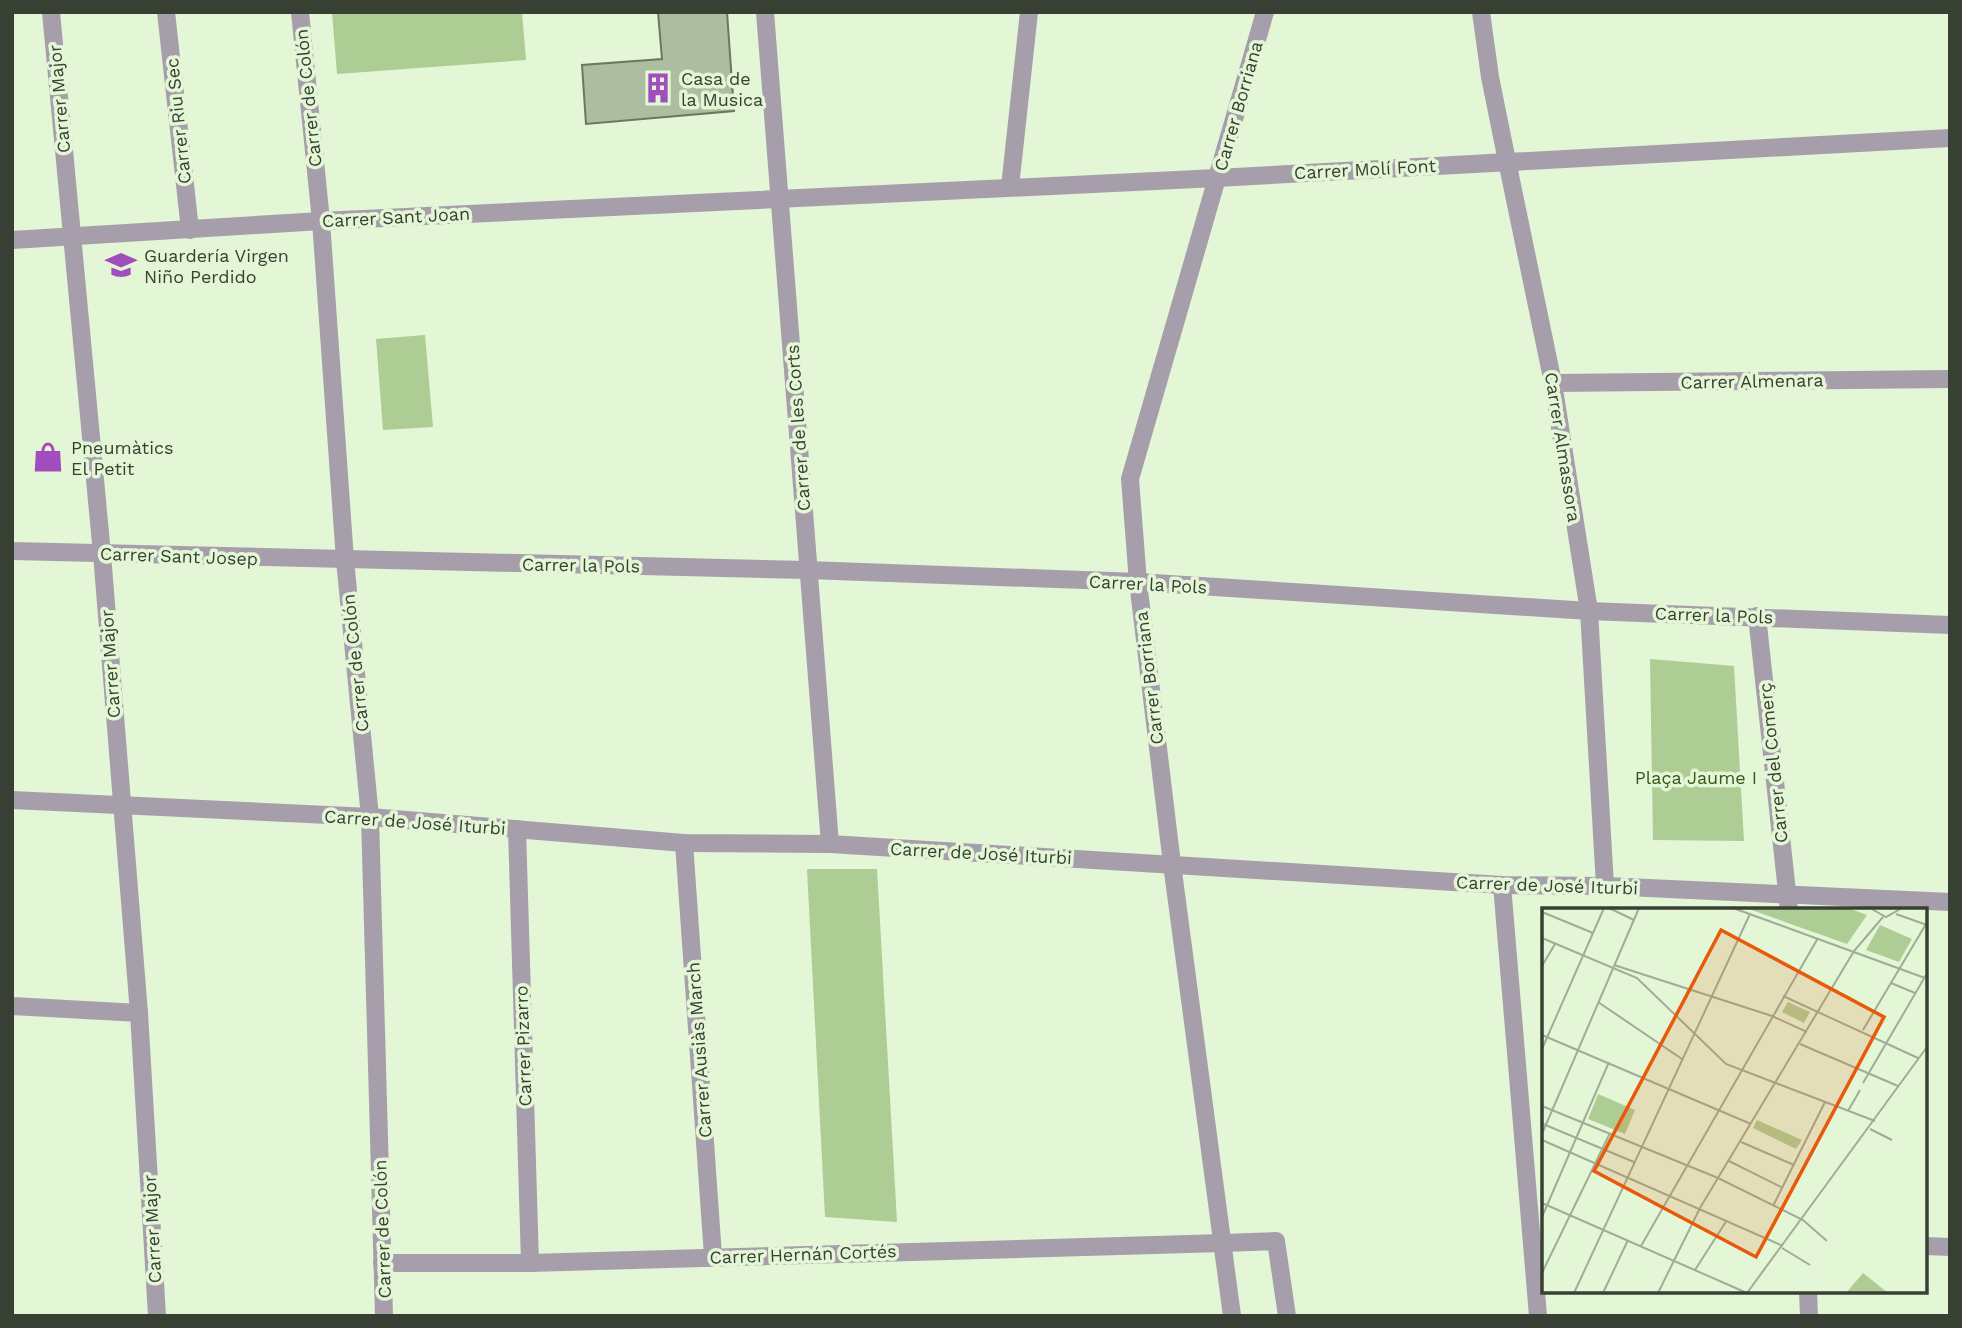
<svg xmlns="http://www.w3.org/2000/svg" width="1962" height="1328" viewBox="0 0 1962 1328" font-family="'Work Sans',sans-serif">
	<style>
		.green { fill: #adcd94 }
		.building { fill: #acbe9f; stroke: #69795c; stroke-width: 2 }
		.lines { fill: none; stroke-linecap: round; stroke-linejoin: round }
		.service { stroke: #a79eab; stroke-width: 18 }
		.pedestrian { stroke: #a79eab; stroke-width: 18 }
		.minor { stroke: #a79eab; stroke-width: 18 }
		.labels { text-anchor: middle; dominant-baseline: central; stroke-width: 7; stroke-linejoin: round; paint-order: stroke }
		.poi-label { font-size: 18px; fill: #384033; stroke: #e3f6d6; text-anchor: start }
		.street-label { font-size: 18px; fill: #384033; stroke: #e3f6d6 }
		.park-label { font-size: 18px; fill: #39551e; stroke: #e3f6d6 }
		.inset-road { fill: none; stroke: #9fad95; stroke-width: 2 }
		.view { fill: #e8590c; fill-opacity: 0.15; stroke: #e8590c; stroke-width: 3.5 }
		.inset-edge { fill: none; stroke: #384033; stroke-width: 3.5 }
	</style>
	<rect width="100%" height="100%" fill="#e3f6d6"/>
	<g class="green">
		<path d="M332 12H522L526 60 337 74Z"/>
		<path d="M425 335 433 427 383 430 376 339Z"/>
		<path d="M1650 659 1734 666 1744 841 1653 840Z"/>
		<path d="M807 869H877L897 1222 825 1217Z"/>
	</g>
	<path class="building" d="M658 12H727L734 111 586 124 582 65 662 59Z"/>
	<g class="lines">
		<path class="service" d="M1223 1243 1276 1241 1287 1316"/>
		<path class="pedestrian" d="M1553 383 1950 379"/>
		<g class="minor">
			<path d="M51 12 102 554 139 1013 157 1316"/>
			<path d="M166 12 190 230"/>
			<path d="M300 12 321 221 345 560 370 817 384 1316"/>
			<path d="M765 12 830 844"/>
			<path d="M1481 12 1490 77 1507 161 1553 383 1589 611 1605 886"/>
			<path d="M1010 187 1029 12"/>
			<path d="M12 240 321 221 1217 178 1950 138"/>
			<path d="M12 551 808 570 1138 582 1589 611 1950 625"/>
			<path d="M1757 616 1789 910"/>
			<path d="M12 800 370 817 684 843 830 844 1502 885 1605 886 1950 902"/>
			<path d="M517 829 530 1263"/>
			<path d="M684 843 713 1256"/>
			<path d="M1502 885 1538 1316"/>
			<path d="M12 1006 139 1013"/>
			<path d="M1925 1246 1950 1247"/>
			<path d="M382 1263H530L1223 1243"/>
			<path d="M1808 1291 1809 1316"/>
			<path d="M1232 1316 1172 864 1138 582 1130 479 1265 12"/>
		</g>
	</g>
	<defs>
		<g id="building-bare" transform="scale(2.415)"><path d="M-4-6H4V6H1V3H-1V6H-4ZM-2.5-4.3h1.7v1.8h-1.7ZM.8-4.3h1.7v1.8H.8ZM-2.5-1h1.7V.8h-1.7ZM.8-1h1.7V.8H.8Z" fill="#a14ebd" stroke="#e3f6d6" stroke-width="2.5" paint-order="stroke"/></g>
		<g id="school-bare" transform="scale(2.415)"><path d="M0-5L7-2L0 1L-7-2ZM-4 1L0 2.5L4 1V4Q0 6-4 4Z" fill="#a14ebd" stroke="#e3f6d6" stroke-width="2.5" paint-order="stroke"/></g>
		<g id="shop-bare" transform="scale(2.415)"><path d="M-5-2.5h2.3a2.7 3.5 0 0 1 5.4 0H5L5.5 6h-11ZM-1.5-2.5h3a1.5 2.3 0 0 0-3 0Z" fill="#a14ebd" stroke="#e3f6d6" stroke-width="2.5" paint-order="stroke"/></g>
	</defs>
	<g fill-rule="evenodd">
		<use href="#building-bare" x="658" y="88"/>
		<use href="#school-bare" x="121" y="265"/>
		<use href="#shop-bare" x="48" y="457"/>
	</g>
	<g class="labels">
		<g class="poi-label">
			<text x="681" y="78">Casa de<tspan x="681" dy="21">la Musica</tspan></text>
			<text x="144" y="255">Guardería Virgen<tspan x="144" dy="21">Niño Perdido</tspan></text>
			<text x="71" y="447">Pneumàtics<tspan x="71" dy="21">El Petit</tspan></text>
		</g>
		<g class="street-label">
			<text transform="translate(308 98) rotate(-96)">Carrer de Colón</text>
			<text transform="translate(59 99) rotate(-95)">Carrer Major</text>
			<text transform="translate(1238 106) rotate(-74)">Carrer Borriana</text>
			<text transform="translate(178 121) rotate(-96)">Carrer Riu Sec</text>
			<text transform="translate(1365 169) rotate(-3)">Carrer Molí Font</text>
			<text transform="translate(396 217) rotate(-3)">Carrer Sant Joan</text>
			<text transform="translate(1752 381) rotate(-1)">Carrer Almenara</text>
			<text transform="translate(798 428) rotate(-94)">Carrer de les Corts</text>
			<text transform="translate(1563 447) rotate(81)">Carrer Almassora</text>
			<text transform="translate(179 556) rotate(2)">Carrer Sant Josep</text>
			<text transform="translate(581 565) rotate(1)">Carrer la Pols</text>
			<text transform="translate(1148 584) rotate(3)">Carrer la Pols</text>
			<text transform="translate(1714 615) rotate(2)">Carrer la Pols</text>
			<text transform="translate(355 663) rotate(-96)">Carrer de Colón</text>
			<text transform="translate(110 664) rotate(-94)">Carrer Major</text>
			<text transform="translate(1149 678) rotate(-97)">Carrer Borriana</text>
			<text transform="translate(1773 763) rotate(-96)">Carrer del Comerç</text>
			<text transform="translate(415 822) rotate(4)">Carrer de José Iturbi</text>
			<text transform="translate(981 853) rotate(3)">Carrer de José Iturbi</text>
			<text transform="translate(1547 885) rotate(2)">Carrer de José Iturbi</text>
			<text transform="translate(523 1046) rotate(-92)">Carrer Pizarro</text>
			<text transform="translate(699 1050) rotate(-94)">Carrer Ausiàs March</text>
			<text transform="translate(152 1229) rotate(-93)">Carrer Major</text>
			<text transform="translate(382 1229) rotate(-92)">Carrer de Colón</text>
			<text transform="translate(803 1254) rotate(-2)">Carrer Hernán Cortés</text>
		</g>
		<g class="park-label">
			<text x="1696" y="777">Plaça Jaume I</text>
		</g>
	</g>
	<g transform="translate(1542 908)">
		<rect width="385" height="385" fill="#e3f6d6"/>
		<path d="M306 0 325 7 305 36 204 0ZM338 17 370 31 357 54 324 42ZM246 94 268 104 262 115 240 104ZM56 186 93 202 83 226 46 211ZM215 212 260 232 254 241 211 220ZM321 365 346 385H304Z" fill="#adcd94"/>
		<path class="inset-road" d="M67 0 92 12M191 0 383 70M328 0 344 9 360 0M0 4 51 25M354 6 385 17M0 30 95 70 184 156 333 213M72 57 230 108 265 124M0 58 13 36M349 75 373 85M241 88 376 150M56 94 140 151M321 122 384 16M0 127 209 216M258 136 356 178M0 141 62 0M321 175 384 67M0 198 176 270 261 312 285 333M306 203 318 182M1 216 92 254M328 221 350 232M0 226 97 0M0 232 241 338M199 234 252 257M187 253 241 280M0 295 205 385M231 298 283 194M0 309 67 154M99 338 276 30M240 340 268 357M153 362 185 312M0 365 68 225M32 385 208 6M61 385 86 332M116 385 158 300 312 43 341 9M205 385 385 139"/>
		<path class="view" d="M179 22 342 109 214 349 52 263Z"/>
		<rect width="385" height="385" class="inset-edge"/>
	</g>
	<rect width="1962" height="1328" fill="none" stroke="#384033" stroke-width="28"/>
</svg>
